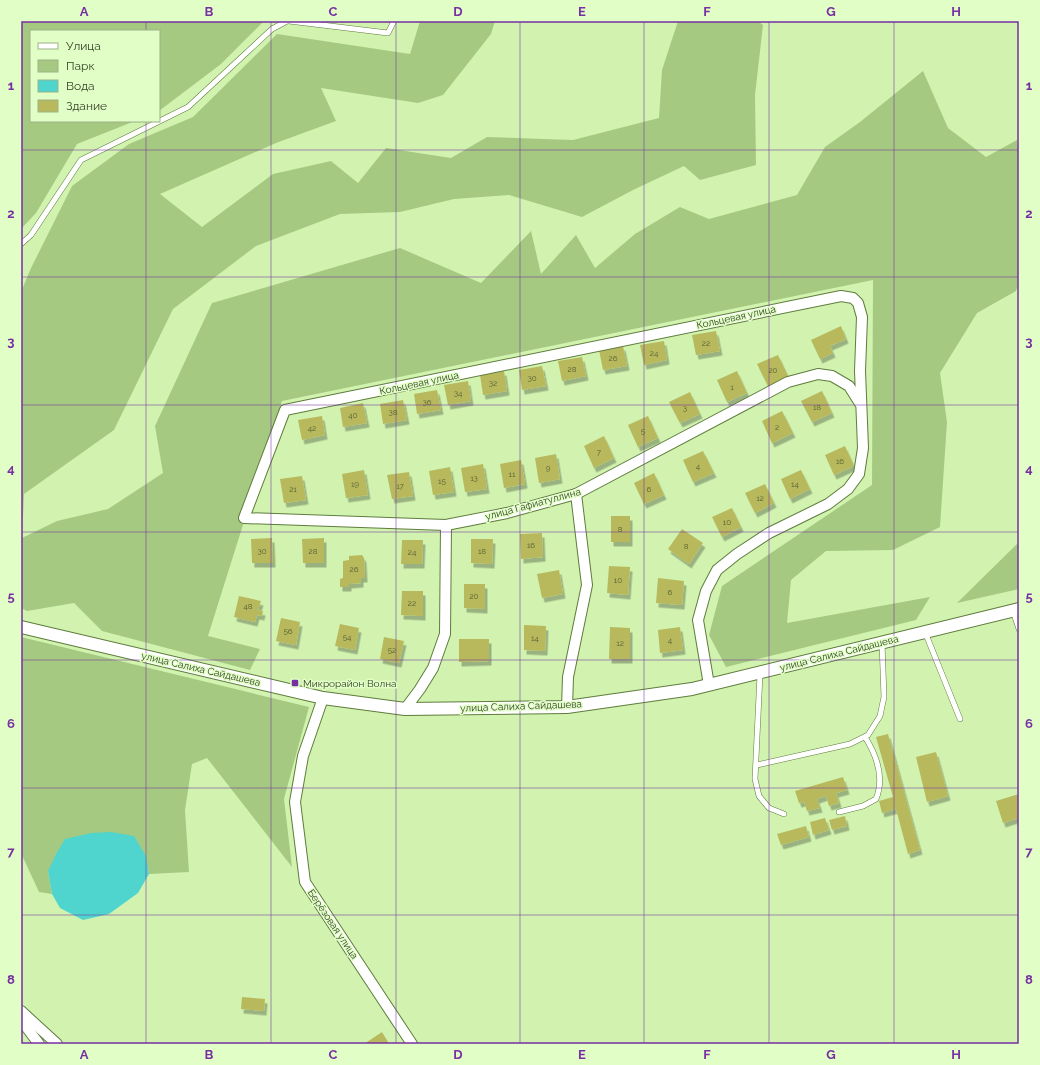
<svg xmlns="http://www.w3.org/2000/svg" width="1040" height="1065" viewBox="0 0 1040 1065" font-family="Raleway,sans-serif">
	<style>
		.green { fill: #a6c981 }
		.water { fill: #4fd5cd }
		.building { fill: #b8b95d; filter: url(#shadow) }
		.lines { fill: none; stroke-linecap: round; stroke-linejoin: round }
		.service-casing { stroke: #5f7c3d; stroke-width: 6 }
		.minor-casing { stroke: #5f7c3d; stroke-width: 12 }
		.tertiary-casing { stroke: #5f7c3d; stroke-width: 14 }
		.service { stroke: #fff; stroke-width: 5 }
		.minor { stroke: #fff; stroke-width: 10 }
		.tertiary { stroke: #fff; stroke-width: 12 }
		.grid { fill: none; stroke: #772fa2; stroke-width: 1; stroke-opacity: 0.55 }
		.poi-dot { fill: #772fa2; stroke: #e2fec7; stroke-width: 1.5 }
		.labels { text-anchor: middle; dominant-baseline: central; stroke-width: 3; stroke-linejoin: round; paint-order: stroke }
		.number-label { font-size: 8px; fill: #555f34 }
		.street-label { font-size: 10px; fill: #344126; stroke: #e2fec7 }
		.poi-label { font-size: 10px; fill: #344126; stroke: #e2fec7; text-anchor: start }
		.neatline { fill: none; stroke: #772fa2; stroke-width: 1.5 }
		.grid-label { font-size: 13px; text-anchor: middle; font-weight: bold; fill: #772fa2 }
	</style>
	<defs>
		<filter id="shadow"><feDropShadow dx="2.5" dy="4.5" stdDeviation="0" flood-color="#0004"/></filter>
	</defs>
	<rect width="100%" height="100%" fill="#d1f3af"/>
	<g class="green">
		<path d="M21 21H264L221 64 159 111V31H31V121H135L77 144 36 213 21 229Z"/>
		<path d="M420 21H495L491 34 443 95 418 103 321 88 336 121 276 143 160 194 202 227 273 174 331 161 358 183 386 148 451 158 487 137 573 140 659 118 662 70 678 21H758L763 25 755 95 756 165 700 180 684 166 633 190 582 217 509 195 454 199 400 212 340 214 256 246 173 309 114 430 24 494 22 538 57 521 108 509 163 473 155 426 212 303 400 248 481 283 531 231 541 274 576 235 595 268 635 234 680 207 709 219 797 195 825 147 860 122 923 71 948 128 986 157 1017 140 1019 154V283L1016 291 977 313 940 373 947 422 940 527 893 550 826 551 791 580 787 623 930 597 916 620 726 667 709 635 722 586 872 485 873 280 282 401 208 636 260 649 250 670 102 631 74 603 27 611 21 608V292L31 268 72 186 129 144 193 117 277 34 410 54Z"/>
		<path d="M1019 542V589L957 603Z"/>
		<path d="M21 637 309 707 284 799 292 867 207 758 192 764 185 810 189 872 149 874 145 856 48 871 52 894 39 892 21 853Z"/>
	</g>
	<path class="water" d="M111 832 134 836 146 856 149 874 138 893 109 914 83 920 60 908 52 894 48 871 56 854 65 839 91 833Z"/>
	<g class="building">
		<path d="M841 326 846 339 830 346 833 353 820 359 811 340Z"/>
		<path d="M716 331 720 351 696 355 692 335Z"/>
		<path d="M664 341 667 360 644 365 640 345Z"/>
		<path d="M623 346 627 366 603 370 599 350Z"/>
		<path d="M778 355 788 376 768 386 757 364Z"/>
		<path d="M582 357 586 376 562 381 558 361Z"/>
		<path d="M542 366 546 386 522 390 519 370Z"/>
		<path d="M504 371 507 391 483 395 480 375Z"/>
		<path d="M737 371 747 393 727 402 717 380Z"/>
		<path d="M468 381 471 401 448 405 444 385Z"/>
		<path d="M437 390 441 410 417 414 414 394Z"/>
		<path d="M822 391 832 413 812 422 801 401Z"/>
		<path d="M690 392 700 414 680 423 669 402Z"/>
		<path d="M403 400 407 420 383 424 380 404Z"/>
		<path d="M363 403 367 423 343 427 340 408Z"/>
		<path d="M782 411 793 433 772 443 762 421Z"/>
		<path d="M322 416 325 435 302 440 298 420Z"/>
		<path d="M648 416 658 438 638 447 628 425Z"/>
		<path d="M604 436 614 458 594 468 584 446Z"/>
		<path d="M845 446 854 466 834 475 825 455Z"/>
		<path d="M703 451 714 473 693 482 683 460Z"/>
		<path d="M556 454 560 479 539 483 535 458Z"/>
		<path d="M521 460 525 484 504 488 500 464Z"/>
		<path d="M483 464 487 489 465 492 461 468Z"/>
		<path d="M450 467 454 492 433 495 429 471Z"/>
		<path d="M364 470 368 495 346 498 342 474Z"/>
		<path d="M801 470 810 489 790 499 781 479Z"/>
		<path d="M409 472 413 496 392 499 387 475Z"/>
		<path d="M654 473 664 495 644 504 634 483Z"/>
		<path d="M302 476 306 500 284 503 280 479Z"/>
		<path d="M765 484 774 503 755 513 745 493Z"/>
		<path d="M732 508 741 527 722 537 712 517Z"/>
		<rect x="611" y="516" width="19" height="26"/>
		<path d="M682 529 703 543 689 564 668 549Z"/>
		<path d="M542 533 543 557 521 559 520 534Z"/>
		<path d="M272 538 273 563H252L251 539Z"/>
		<path d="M324 538V563H303L302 539Z"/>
		<path d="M471 539H493L492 564 471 563Z"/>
		<path d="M402 540H423L422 564H401Z"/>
		<path d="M362 555 364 558 365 578H361V583L349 584V587H340V579L343 578V561L349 560V556Z"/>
		<path d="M609 566 630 567 628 595 607 593Z"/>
		<path d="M559 570 563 594 542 598 537 574Z"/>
		<path d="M658 578 684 581 682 605 656 603Z"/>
		<path d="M464 584H485V609L464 608Z"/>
		<path d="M402 591H423V616L401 615Z"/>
		<path d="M239 596 261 601 258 610 263 611 262 616 257 615 255 622 234 617Z"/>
		<path d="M281 618 300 622 296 645 276 641Z"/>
		<path d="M340 624 359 628 355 650 335 646Z"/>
		<path d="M524 625 546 626 545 651 524 650Z"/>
		<path d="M610 627 630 628V659H609Z"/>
		<path d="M680 627 683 650 660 653 658 630Z"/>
		<path d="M384 637 404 641 399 663 380 659Z"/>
		<path d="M459 639H489V661L459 662Z"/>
		<path d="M888 734 920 850 908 854 896 809 882 813 879 801 893 797 876 737Z"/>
		<path d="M936 752 948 796 927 802 916 757Z"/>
		<path d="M843 777 847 790 836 793 839 803 829 806 826 796 817 799 820 808 807 811 804 802 799 803 795 791Z"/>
		<path d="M1019 794V818L1003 823 996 801Z"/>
		<path d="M845 816 847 826 832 830 829 820Z"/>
		<path d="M825 818 829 830 813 835 810 822Z"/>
		<path d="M806 826 809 837 781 845 777 834Z"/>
		<path d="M242 997 265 999 264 1011 241 1009Z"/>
		<path d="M382 1032 389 1044H364Z"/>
	</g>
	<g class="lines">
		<g class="service-casing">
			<g id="service">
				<path d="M289 21 388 33 394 21"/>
				<path d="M21 244 31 235 81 160 188 107 272 29 287 21"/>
				<path d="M1013 611 1019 629"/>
				<path d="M925 632 960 719"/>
				<path d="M760 674 755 779 759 796 769 808 784 814"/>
				<path d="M757 765 850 744 868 735 880 716 884 697 882 643"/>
				<path d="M839 812 863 806 876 799C885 777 877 756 865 737"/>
			</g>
		</g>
		<g class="minor-casing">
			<g id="minor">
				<path d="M709 685 698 620 706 591 717 570 737 554 769 533 828 504 848 489 859 474 863 448 860 371 862 317 858 303 853 298 841 296 285 410 244 518 446 525 507 513 576 494 788 382 818 374 832 376 849 386 861 405"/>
				<path d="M323 698 303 756 295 802 305 882 412 1044"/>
				<path d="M567 707 568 677 587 585 576 494"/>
				<path d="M405 709 420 689 433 668 445 634 446 525"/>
				<path d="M21 1011 57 1044"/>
				<path d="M21 1020 39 1044"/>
			</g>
		</g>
		<g class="tertiary-casing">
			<path id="tertiary" d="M21 627 323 698 405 709 567 707 692 689 1019 609"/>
		</g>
		<use href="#service" class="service"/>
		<use href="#minor" class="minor"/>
		<use href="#tertiary" class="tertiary"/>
	</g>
	<path class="grid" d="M146 21V31M271 21V1044M396 21V1044M520 21V1044M644 21V1044M769 21V1044M894 21V1044M146 121V1044M21 150H1019M21 277H1019M21 405H1019M21 532H1019M21 660H1019M21 788H1019M21 915H1019"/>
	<rect class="poi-dot" x="291" y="679" width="8" height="8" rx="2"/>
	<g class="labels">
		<g class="number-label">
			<text x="706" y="343">22</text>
			<text x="654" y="353">24</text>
			<text x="613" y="358">26</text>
			<text x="572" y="369">28</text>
			<text x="773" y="370">20</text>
			<text x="532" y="378">30</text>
			<text x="493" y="383">32</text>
			<text x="732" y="387">1</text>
			<text x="458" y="393">34</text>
			<text x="427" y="402">36</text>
			<text x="817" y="407">18</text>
			<text x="685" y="408">3</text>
			<text x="393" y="412">38</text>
			<text x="353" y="415">40</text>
			<text x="777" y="427">2</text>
			<text x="312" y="428">42</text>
			<text x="643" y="431">5</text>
			<text x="599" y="452">7</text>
			<text x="840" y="461">16</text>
			<text x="698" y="466">4</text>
			<text x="548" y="468">9</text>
			<text x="512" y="474">11</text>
			<text x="474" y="478">13</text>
			<text x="442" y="481">15</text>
			<text x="355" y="484">19</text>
			<text x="795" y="484">14</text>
			<text x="400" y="486">17</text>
			<text x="293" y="489">21</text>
			<text x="649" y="489">6</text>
			<text x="760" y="498">12</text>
			<text x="727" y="522">10</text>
			<text x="620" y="529">8</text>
			<text x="531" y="545">16</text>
			<text x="686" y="546">8</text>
			<text x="262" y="551">30</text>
			<text x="313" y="551">28</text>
			<text x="482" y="551">18</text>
			<text x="412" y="552">24</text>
			<text x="354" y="569">26</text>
			<text x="618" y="580">10</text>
			<text x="670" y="592">6</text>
			<text x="474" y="596">20</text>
			<text x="412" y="603">22</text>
			<text x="248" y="606">48</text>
			<text x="288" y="631">56</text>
			<text x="347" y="637">54</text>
			<text x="535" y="638">14</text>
			<text x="670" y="640">4</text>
			<text x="620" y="643">12</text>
			<text x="392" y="650">52</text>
		</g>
		<g class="street-label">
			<text transform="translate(736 317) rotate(-12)">Кольцевая улица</text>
			<text transform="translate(419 383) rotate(-12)">Кольцевая улица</text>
			<text transform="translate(533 504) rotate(-15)">улица Гафиатуллина</text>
			<text transform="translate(839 653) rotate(-14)">улица Салиха Сайдашева</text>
			<text transform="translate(201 669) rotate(13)">улица Салиха Сайдашева</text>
			<text transform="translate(521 706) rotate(-2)">улица Салиха Сайдашева</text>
			<text transform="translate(333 924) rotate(56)">Берёзовая улица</text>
		</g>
		<g class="poi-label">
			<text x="303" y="683">Микрорайон Волна</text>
		</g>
	</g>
	<rect width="1040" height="1065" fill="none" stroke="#e2fec7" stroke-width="44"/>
	<rect x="30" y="30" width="130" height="92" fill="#e2fec7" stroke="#9cb287"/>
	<rect x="38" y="43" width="20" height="6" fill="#ffffff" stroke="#9cb287"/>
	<text x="66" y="50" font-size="12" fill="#344126">Улица</text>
	<rect x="38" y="60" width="20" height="12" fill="#a6c981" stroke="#9cb287"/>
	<text x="66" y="70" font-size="12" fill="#344126">Парк</text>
	<rect x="38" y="80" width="20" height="12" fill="#4fd5cd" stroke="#9cb287"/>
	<text x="66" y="90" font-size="12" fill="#344126">Вода</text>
	<rect x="38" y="100" width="20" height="12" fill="#b8b95d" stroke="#9cb287"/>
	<text x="66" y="110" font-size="12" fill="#344126">Здание</text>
	<rect x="22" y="22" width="996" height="1021" class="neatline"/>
	<g class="grid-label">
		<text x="84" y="16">A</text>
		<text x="209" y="16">B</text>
		<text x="333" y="16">C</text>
		<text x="458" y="16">D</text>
		<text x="582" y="16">E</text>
		<text x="707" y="16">F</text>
		<text x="831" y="16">G</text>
		<text x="956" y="16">H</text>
		<text x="11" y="90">1</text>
		<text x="1029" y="90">1</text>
		<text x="11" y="218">2</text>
		<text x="1029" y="218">2</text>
		<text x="11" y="346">3</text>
		<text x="1029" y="346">3</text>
		<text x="11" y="473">4</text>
		<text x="1029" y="473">4</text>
		<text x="11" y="601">5</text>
		<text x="1029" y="601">5</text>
		<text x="11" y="728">6</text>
		<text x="1029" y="728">6</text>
		<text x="11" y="856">7</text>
		<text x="1029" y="856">7</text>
		<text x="11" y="984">8</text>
		<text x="1029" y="984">8</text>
		<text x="84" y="1059">A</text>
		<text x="209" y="1059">B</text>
		<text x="333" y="1059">C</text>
		<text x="458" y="1059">D</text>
		<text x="582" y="1059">E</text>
		<text x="707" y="1059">F</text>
		<text x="831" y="1059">G</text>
		<text x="956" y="1059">H</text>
	</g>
</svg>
